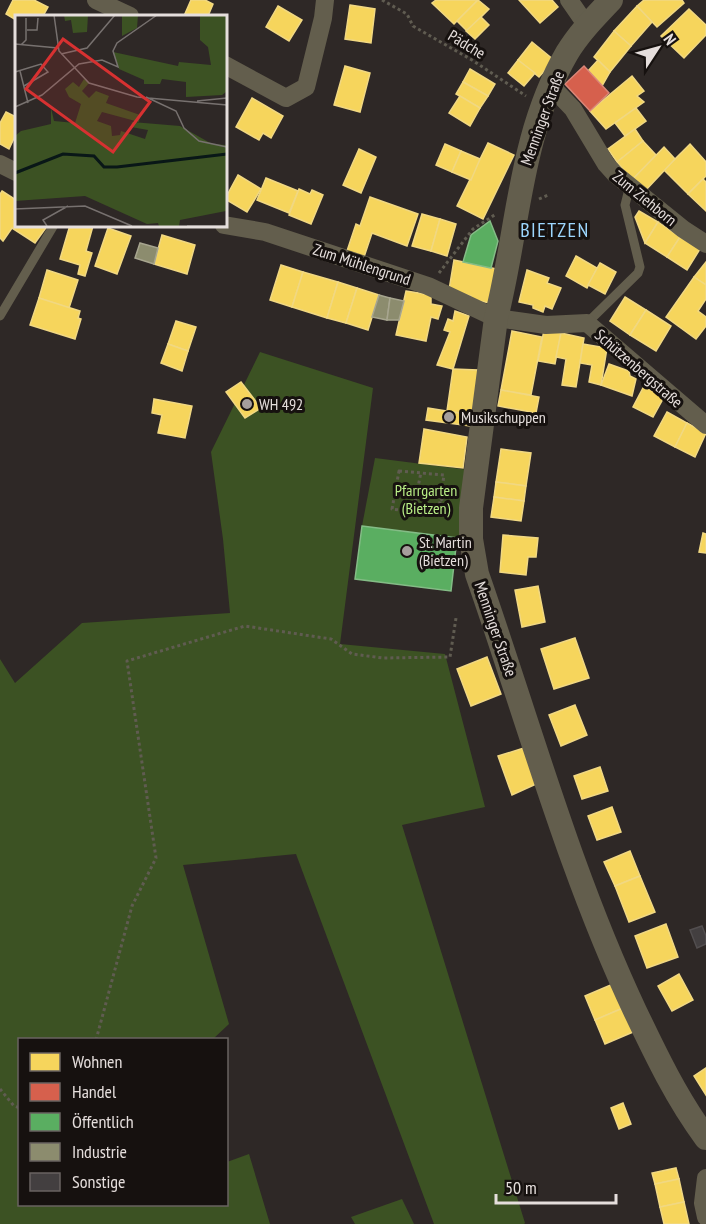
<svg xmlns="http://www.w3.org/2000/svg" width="706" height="1224" viewBox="0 0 706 1224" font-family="'PT Sans Narrow',sans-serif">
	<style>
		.green { fill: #3c5223 }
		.homes { fill: #f6d55c; stroke: #f1d882; stroke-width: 1.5 }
		.shops { fill: #d6604d; stroke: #da8678; stroke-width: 1.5 }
		.public { fill: #5aae61; stroke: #84bc86; stroke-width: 1.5 }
		.industry { fill: #8c8c6e; stroke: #a7a58f; stroke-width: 1.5 }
		.building { fill: #433f40; stroke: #524e4f; stroke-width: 1.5 }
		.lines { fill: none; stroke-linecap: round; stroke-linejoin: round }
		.path { stroke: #605c51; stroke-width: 3; stroke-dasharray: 3 3; stroke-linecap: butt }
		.service { stroke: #635e4d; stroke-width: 9 }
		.minor { stroke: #635e4d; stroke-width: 18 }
		.tertiary { stroke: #635e4d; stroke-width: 24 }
		.poi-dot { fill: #a59e9c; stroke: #16110f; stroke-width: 2 }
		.labels { text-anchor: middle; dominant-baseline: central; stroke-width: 6; stroke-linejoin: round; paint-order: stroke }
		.street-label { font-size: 16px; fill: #e5dedc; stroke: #16110f }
		.poi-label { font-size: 16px; fill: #e5dedc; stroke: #16110f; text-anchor: start }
		.park-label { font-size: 16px; fill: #b9ee87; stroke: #16110f }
		.quarter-label { font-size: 20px; letter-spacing: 1.5px; fill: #9dd6fd; stroke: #16110f }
		.inset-river { fill: none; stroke: #091717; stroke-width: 3 }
		.inset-road { fill: none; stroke: #77716f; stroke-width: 1.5 }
		.view { fill: #d73131; fill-opacity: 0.15; stroke: #d73131; stroke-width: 3 }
		.inset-edge { fill: none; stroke: #e5dedc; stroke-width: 3 }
	</style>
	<rect width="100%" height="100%" fill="#2e2826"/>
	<g class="green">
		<path d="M260 352 373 388 340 644 445 654 485 807 402 825 525 1223 524 1224H434L296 854 183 865 229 1024 213 1039 20 1040V1204H226L227 1162 249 1154 270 1224H0V659L15 683 82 623 230 613 223 539 211 452Z"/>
		<path d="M375 458 477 471 471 539 362 526Z"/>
		<path d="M402 1199 414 1224H355L351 1217Z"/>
	</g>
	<g class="homes">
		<path d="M13 0H34L48 7 43 16H16V20L6 14Z"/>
		<path d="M191 0H205L213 4 208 16H184Z"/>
		<path d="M436 0H478L454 24 432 3Z"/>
		<path d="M478 0 489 9 467 31 457 21Z"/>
		<path d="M519 0H552L558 7 540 23Z"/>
		<path d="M644 0H682L684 3 657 27 637 6Z"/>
		<path d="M350 5 375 9 371 43 345 39Z"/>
		<path d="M278 6 302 20 289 41 266 27Z"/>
		<path d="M637 6 652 22 631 46 614 31Z"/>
		<path d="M689 9 706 25V35L684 58 661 36Z"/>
		<path d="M481 17 489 25 475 39 466 31Z"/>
		<path d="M614 31 631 46 610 72 594 57Z"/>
		<path d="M532 42 554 60 539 77 518 60Z"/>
		<path d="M518 60 535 73 524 86 508 73Z"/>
		<path d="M598 60 610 72 602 86 588 71Z"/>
		<path d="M345 66 370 73 360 112 334 105Z"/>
		<path d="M470 69 495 84 488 96 463 82Z"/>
		<path d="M632 76 644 91 637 96 644 102 606 129 590 111Z"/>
		<path d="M463 82 488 96 480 108 456 94Z"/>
		<path d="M460 96 480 108 470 126 449 113Z"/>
		<path d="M252 98 283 116 271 138 263 133 259 140 236 127Z"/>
		<path d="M636 108 646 121 625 136 615 123Z"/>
		<path d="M6 112 16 117V134L9 149 0 144V123Z"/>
		<path d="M635 129 643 141 617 162 608 149Z"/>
		<path d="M643 141 656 155 632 180 617 162Z"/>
		<path d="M488 143 514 155 483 219 457 206Z"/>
		<path d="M445 144 461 151 452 172 436 165Z"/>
		<path d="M690 144 706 162V176L688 194 664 170Z"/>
		<path d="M664 147 675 159 645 191 632 180Z"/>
		<path d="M359 149 376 157 361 193 343 185Z"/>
		<path d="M461 151 480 159 471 180 452 172Z"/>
		<path d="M238 175 261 189 247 212 225 199Z"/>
		<path d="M266 178 298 191 289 213 257 200Z"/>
		<path d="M703 179 706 182V211L688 194Z"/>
		<path d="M299 189 310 194 312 190 323 195 311 224 289 215Z"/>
		<path d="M2 191 16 200V225H48L35 243 12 228 3 241 0 238V194Z"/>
		<path d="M370 197 418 214 407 246 372 233 364 257 347 251 356 224 360 226Z"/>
		<path d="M639 211 658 222 645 243 635 217Z"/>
		<path d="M422 214 440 219 431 251 412 246Z"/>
		<path d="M440 219 456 224 447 256 431 251Z"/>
		<path d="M658 222 680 237 667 257 645 243Z"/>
		<path d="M70 225 93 226 86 251 92 253 85 276 78 274 80 265 60 259Z"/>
		<path d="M108 228 131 236 117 274 95 266Z"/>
		<path d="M162 235 195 245 187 274 154 264Z"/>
		<path d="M680 237 700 249 687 270 667 257Z"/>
		<path d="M576 256 597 268 587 288 566 276Z"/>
		<path d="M454 260 497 269 491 303 472 300 471 296 449 290Z"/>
		<path d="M706 262V285L694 277Z"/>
		<path d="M600 263 616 272 605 294 588 285Z"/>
		<path d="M281 265 303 272 292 307 270 300Z"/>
		<path d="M47 270 78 280 69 308 39 298Z"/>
		<path d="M527 270 549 278 547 283 561 288 552 309 545 306 543 312 533 308V305L519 302Z"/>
		<path d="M303 272 338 282 327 318 292 307Z"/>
		<path d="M694 277 706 285V299L698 311 706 317V326L696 339 666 317Z"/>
		<path d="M338 282 357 288 346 323 327 318Z"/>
		<path d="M357 288 379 295 368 330 346 323Z"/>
		<path d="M406 291 431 295V304L442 306 438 319 431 317 426 341 396 335Z"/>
		<path d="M625 297 646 310 630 335 610 321Z"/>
		<path d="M39 298 80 311 78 318 81 319 75 339 30 325Z"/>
		<path d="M646 310 671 326 656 351 630 335Z"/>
		<path d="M455 311 469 316 453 369 437 365 450 332 444 330 448 319 453 321Z"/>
		<path d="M176 321 196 327 188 351 168 344Z"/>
		<path d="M544 330 561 333 555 364 538 361Z"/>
		<path d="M512 331 542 337 531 395 501 390Z"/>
		<path d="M561 333 584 338 576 387 562 385 566 359 556 357Z"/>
		<path d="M168 344 188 351 182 371 161 363Z"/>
		<path d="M583 344 607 348 601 385 589 382 592 365 580 363Z"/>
		<path d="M609 364 629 371 630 376 636 379 632 396 601 385Z"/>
		<path d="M453 369 478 370 472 415 447 411Z"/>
		<path d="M241 382 261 408 245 418 226 392Z"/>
		<path d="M644 386 664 397 653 417 633 407Z"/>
		<path d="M501 390 539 397 536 413 498 406Z"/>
		<path d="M154 399 192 406 185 438 158 433 162 415 152 413Z"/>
		<path d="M428 408 472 415 470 426 426 420Z"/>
		<path d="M667 412 687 423 675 447 654 436Z"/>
		<path d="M687 423 706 433 695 457 675 447Z"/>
		<path d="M424 429 467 437 463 468 419 463Z"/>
		<path d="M501 449 531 453 526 486 496 482Z"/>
		<path d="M496 482 526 486 524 501 494 497Z"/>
		<path d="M494 497 524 501 521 521 491 517Z"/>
		<path d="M703 533 706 534V553L699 552Z"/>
		<path d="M503 535 538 538 536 557H528L526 575 500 572Z"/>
		<path d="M538 586 545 622 522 627 515 590Z"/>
		<path d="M575 638 589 678 554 689 541 649Z"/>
		<path d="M487 657 501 694 471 706 457 669Z"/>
		<path d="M575 705 587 735 561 746 549 715Z"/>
		<path d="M524 748 536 784 512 795 498 756Z"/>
		<path d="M600 767 608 791 582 799 574 776Z"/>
		<path d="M612 807 621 832 597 840 588 816Z"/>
		<path d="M630 851 640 876 615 886 604 862Z"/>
		<path d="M640 876 655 912 629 922 615 886Z"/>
		<path d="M666 924 678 957 647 968 635 936Z"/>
		<path d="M679 974 693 1000 672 1011 658 986Z"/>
		<path d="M613 984 623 1008 595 1020 585 996Z"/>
		<path d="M623 1008 633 1032 605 1044 595 1020Z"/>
		<path d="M706 1068V1095L694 1076Z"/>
		<path d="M623 1103 631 1124 619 1129 611 1108Z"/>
		<path d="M676 1168 679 1179 655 1184 652 1173Z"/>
		<path d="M679 1179 684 1202 660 1207 655 1184Z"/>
		<path d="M684 1202 689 1224H664L660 1207Z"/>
	</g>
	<path class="shops" d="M584 66 609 93 590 111 565 84Z"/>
	<g class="public">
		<path d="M490 221 498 241 491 268 463 262 471 235Z"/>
		<path d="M362 526 457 538 451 591 355 579Z"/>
	</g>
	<g class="industry">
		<path d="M140 243 158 248 154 264 135 258Z"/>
		<path d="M379 295 390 298 387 320 372 317Z"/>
		<path d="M390 298 404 301 399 320H387Z"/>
	</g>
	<path class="building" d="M702 926 706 936V944L697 948 690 930Z"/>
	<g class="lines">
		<g class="path">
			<path d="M382 0 407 14 413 26 472 60 526 96"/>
			<path d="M539 199 548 195"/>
			<path d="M439 273 473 229 496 214"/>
			<path d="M399 471 444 475 438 515 392 509Z"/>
			<path d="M394 493 440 497"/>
			<path d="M452 506 445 505 440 497 447 491H455"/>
			<path d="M413 513 421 472"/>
			<path d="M96 1040 132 906 156 858 127 661 245 626 331 639 352 654 383 658 450 657 456 618"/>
			<path d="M0 1089 14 1106 20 1108"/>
		</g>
		<g class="service">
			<path d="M0 316 54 225"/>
			<path d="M587 323 638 273 640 267 625 205 630 185"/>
		</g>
		<g class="minor">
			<path d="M96 0 130 16"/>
			<path d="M569 0 587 26"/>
			<path d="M225 65 286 98 306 87 323 18 325 0"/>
			<path d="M551 86 573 109 606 164 615 174 683 229 706 244"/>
			<path d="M0 164 16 172"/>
			<path d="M224 225 265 232 428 286 496 318 546 325 587 323 706 425"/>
			<path d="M706 1178 703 1203 706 1217"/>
		</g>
		<path class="tertiary" d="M611 0C595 17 579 33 567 53 519 136 519 228 496 318L471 508V539L477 574C528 720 569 871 635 1011 656 1055 677 1099 706 1138"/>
	</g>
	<g class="poi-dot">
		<circle cx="247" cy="404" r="6"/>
		<circle cx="449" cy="417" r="6"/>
		<circle cx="407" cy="551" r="6"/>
	</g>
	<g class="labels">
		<g class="street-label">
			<text transform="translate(467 44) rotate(31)">Pädche</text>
			<text transform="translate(542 118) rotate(-70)">Menninger Straße</text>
			<text transform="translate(645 198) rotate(39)">Zum Ziehborn</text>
			<text transform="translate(362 264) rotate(18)">Zum Mühlengrund</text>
			<text transform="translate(639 368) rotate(41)">Schützenbergstraße</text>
			<text transform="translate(496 629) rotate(71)">Menninger Straße</text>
		</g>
		<g class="poi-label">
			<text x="259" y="404">WH 492</text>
			<text x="461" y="417">Musikschuppen</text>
			<text x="419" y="542">St. Martin<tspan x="419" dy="18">(Bietzen)</tspan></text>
		</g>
		<g class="park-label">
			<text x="426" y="490">Pfarrgarten<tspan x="426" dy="18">(Bietzen)</tspan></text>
		</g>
		<g class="quarter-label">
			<text x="555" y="230">BIETZEN</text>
		</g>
	</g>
	<g transform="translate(15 15)">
		<rect width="212" height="212" fill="#2e2826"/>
		<path d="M49 0H73L72 17 58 18 56 5 50 6ZM107 0H123L122 13 107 21ZM185 0H211V77L207 80 171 82V67L147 64 145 69H129V65L104 54 98 37 163 51 164 47 196 50 193 32 185 25ZM69 64 74 68 67 76 74 83 81 76 94 81 91 88 125 100 124 107 87 97 82 106 96 111 97 121 105 120 106 116 130 124 133 115 116 112 117 107 165 111 197 129 211 130V196L165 205 164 211H144L143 208 132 209 70 181 0 186V121L6 116 36 109V93L39 106 60 108 66 89 54 82 50 74 58 67 64 72Z" fill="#3c5223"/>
		<path class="inset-river" d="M0 158 48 139 79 141 89 152H102L212 139"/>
		<path class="inset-road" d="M39 0 44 36 74 68 122 82 212 90M12 15H22L23 3M0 29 43 33M6 30 11 25V3M46 39 72 33 100 0M5 56 13 88M0 57 26 49 33 57 9 71M131 82 161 96 169 113 184 126 212 132M182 86 212 83M0 92 27 80 64 49 87 45 103 52 98 36 102 28 142 0M0 194 70 191 117 211M32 211 28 205 53 191M172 211H212"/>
		<path class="view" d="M48 24 135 87 98 137 11 74Z"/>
		<rect width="212" height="212" class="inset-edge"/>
	</g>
	<rect x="18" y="1038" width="210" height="168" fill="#16110f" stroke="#696361" stroke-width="1.5"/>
	<rect x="30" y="1053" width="30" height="18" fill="#f6d55c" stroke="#696361" stroke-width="1.5"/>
	<text x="72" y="1068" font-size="18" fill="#e5dedc">Wohnen</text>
	<rect x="30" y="1083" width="30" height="18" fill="#d6604d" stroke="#696361" stroke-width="1.5"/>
	<text x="72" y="1098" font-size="18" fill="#e5dedc">Handel</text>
	<rect x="30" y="1113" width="30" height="18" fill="#5aae61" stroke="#696361" stroke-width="1.5"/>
	<text x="72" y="1128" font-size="18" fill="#e5dedc">Öffentlich</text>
	<rect x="30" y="1143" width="30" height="18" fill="#8c8c6e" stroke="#696361" stroke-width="1.5"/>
	<text x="72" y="1158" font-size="18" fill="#e5dedc">Industrie</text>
	<rect x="30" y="1173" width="30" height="18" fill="#433f40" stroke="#696361" stroke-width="1.5"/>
	<text x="72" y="1188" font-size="18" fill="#e5dedc">Sonstige</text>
	<g transform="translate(658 48) rotate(54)" stroke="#16110f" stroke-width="4.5" paint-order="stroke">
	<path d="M0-4.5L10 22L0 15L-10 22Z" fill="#e5dedc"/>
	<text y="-9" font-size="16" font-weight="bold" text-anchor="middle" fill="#e5dedc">N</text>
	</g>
	<path d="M496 1194v9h120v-9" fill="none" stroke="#e5dedc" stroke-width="3"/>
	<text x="505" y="1194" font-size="18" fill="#e5dedc" stroke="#16110f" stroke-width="4.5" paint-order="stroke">50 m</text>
</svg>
